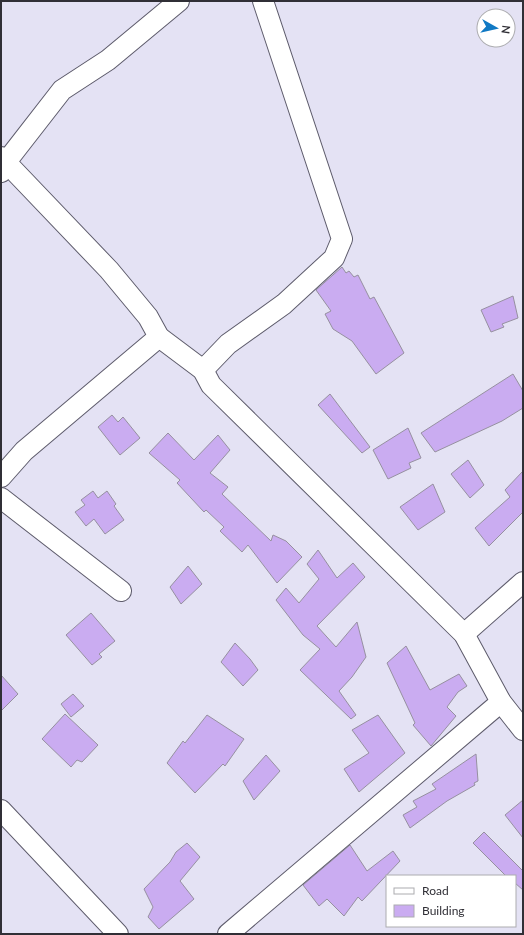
<svg xmlns="http://www.w3.org/2000/svg" width="524" height="935" viewBox="0 0 524 935" font-family="Lato,sans-serif">
	<style>
		.building { fill: #caacf1; stroke: #9690a0 }
		.lines { fill: none; stroke-linecap: round; stroke-linejoin: round }
		.street-casing { stroke: #5d5b6b; stroke-width: 22 }
		.street { stroke: #fff; stroke-width: 20 }
	</style>
	<rect width="100%" height="100%" fill="#e4e2f4"/>
	<g class="building">
		<path d="M342 267 346 273 349 271 354 277 358 275 370 299 374 297 404 353 376 374 352 341 333 329 325 314 331 311 316 290Z"/>
		<path d="M513 296 518 318 502 324 504 327 491 332 481 310Z"/>
		<path d="M513 374 523 391V408L502 421 435 452 421 433Z"/>
		<path d="M330 394 370 447 362 453 318 405Z"/>
		<path d="M112 415 118 422 123 417 140 438 120 455 98 427Z"/>
		<path d="M408 428 421 458 409 463 411 468 388 479 373 450Z"/>
		<path d="M168 433 194 460 218 435 230 450 210 473 228 487 222 494 271 541 273 535 286 541 302 557 277 583 248 545 242 552 220 531 224 527 206 510 204 512 177 483 180 480 149 453Z"/>
		<path d="M468 460 484 485 470 498 451 474Z"/>
		<path d="M523 471V515L522 513 489 546 475 528 510 497 505 490Z"/>
		<path d="M433 484 445 512 418 530 400 507Z"/>
		<path d="M93 491 98 498 107 491 116 504 114 506 124 520 105 534 94 519 86 526 75 512 85 505 81 500Z"/>
		<path d="M318 550 337 578 353 563 365 577 317 626 336 647 357 622 366 657 352 677 339 691 356 715 351 719 300 670 320 649 303 635 276 600 286 588 299 603 319 579 307 564Z"/>
		<path d="M188 566 202 584 181 604 170 587Z"/>
		<path d="M91 613 115 641 99 654 102 657 92 665 66 635Z"/>
		<path d="M235 643 250 659 258 670 243 686 221 662Z"/>
		<path d="M406 646 430 690 459 674 467 686 458 692 447 707 456 716 431 746 413 725 415 723 387 663Z"/>
		<path d="M1 675 18 694 1 711Z"/>
		<path d="M73 694 84 706 71 717 61 704Z"/>
		<path d="M65 714 98 745 82 762 77 760 71 767 42 739Z"/>
		<path d="M207 715 244 739 225 766 223 764 195 793 167 763 183 741 185 743Z"/>
		<path d="M378 715 405 753 359 792 344 769 369 753 352 730Z"/>
		<path d="M476 754 478 781 474 783 475 785 447 801 410 828 403 815 417 807 413 801 436 789 432 784Z"/>
		<path d="M266 755 280 771 254 800 243 781Z"/>
		<path d="M523 800V838L505 815Z"/>
		<path d="M484 832 523 871V890L515 883V876H506L473 843Z"/>
		<path d="M187 843 200 857 180 881 194 899 159 929 148 917 153 907 144 889 170 862 176 852Z"/>
		<path d="M350 845 367 871 393 851 400 861 362 901 358 897 344 916 327 899 319 906 303 885Z"/>
	</g>
	<g class="lines">
		<g class="street-casing">
			<g id="street">
				<path d="M1 157 109 270 148 317 159 337 203 370 211 385 464 634 501 702 523 730"/>
				<path d="M1 172 6 162 62 90 108 60 179 1"/>
				<path d="M203 370 228 344 284 304 334 258 342 239 263 1"/>
				<path d="M1 477 24 451 159 337"/>
				<path d="M1 498 121 591"/>
				<path d="M464 634 523 582"/>
				<path d="M1 810 118 934"/>
				<path d="M228 934 501 702"/>
			</g>
		</g>
		<use href="#street" class="street"/>
	</g>
	<rect width="524" height="935" fill="none" stroke="#302f36" stroke-width="4"/>
	<rect x="386" y="875" width="130" height="52" fill="#ffffff" stroke="#acacaf"/>
	<rect x="394" y="888" width="20" height="6" fill="#ffffff" stroke="#acacaf"/>
	<text x="422" y="895" font-size="12" fill="#302f36">Road</text>
	<rect x="394" y="905" width="20" height="12" fill="#caacf1" stroke="#acacaf"/>
	<text x="422" y="915" font-size="12" fill="#302f36">Building</text>
	<g transform="translate(496 28) rotate(98)"><circle r="19" fill="#ffffff" stroke="#acacaf"/>
	<path d="M0-3L7 15L0 10L-7 15Z" fill="#1079c4"/>
	<text y="-6" font-size="11" font-weight="bold" text-anchor="middle" fill="#302f36">N</text>
	</g>
</svg>
